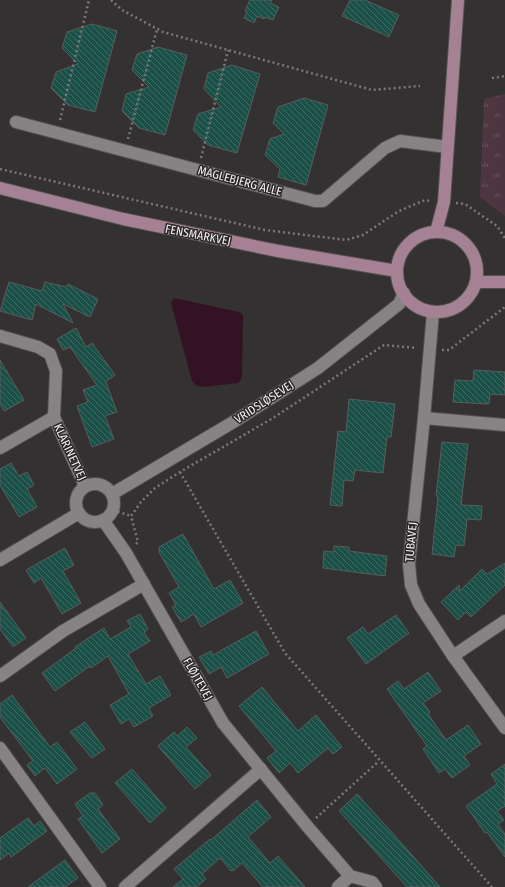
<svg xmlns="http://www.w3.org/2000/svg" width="505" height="887" viewBox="0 0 505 887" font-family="'Fira Sans Condensed',sans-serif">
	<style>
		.grass { fill: url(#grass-tufts) }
		.water { fill: #331223 }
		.building { fill: url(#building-back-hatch); stroke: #595d5c }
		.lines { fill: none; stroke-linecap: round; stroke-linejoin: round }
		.street-casing { stroke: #535152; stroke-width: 14 }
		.secondary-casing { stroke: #535152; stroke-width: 14 }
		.path { stroke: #7b7879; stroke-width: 2.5; stroke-dasharray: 2 3; stroke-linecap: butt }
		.street { stroke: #878385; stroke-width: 12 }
		.secondary { stroke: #a58193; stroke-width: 12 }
		.labels { text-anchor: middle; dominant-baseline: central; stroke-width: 3; stroke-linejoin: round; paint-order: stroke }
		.street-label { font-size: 12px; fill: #f1eff0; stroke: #2a2728 }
	</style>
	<defs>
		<pattern id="grass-tufts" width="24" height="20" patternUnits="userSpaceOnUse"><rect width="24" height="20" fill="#4e3641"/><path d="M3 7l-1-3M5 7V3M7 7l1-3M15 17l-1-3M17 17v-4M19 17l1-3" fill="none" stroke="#68535d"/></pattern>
		<pattern id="building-back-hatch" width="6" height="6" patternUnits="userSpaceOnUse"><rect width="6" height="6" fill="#1b5048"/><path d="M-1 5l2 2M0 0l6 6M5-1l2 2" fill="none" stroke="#3d6a63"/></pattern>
	</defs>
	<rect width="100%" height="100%" fill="#343132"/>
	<path class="grass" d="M505 94V216L480 197 484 99Z"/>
	<path class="water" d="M174 298 239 312 243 315 242 372V378L238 383 203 387 197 386 192 381 171 303Z"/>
	<g class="building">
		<path d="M250 0H272L270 3 279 7 273 20 265 17 264 19 257 16 254 23 244 18 247 12 245 11Z"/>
		<path d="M350 0H365L399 15 389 37 342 16Z"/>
		<path d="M92 24 117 31 95 112 68 105 51 88 56 72 78 64 62 48 67 32Z"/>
		<path d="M158 47 187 55 165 135 139 128 122 111 126 94 149 87 132 70 137 54Z"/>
		<path d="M232 65 260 74 237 153 208 145 193 130 198 114 221 107 204 89 208 73Z"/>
		<path d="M304 98 328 105 306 185 278 177 280 169 265 155 270 139 284 134 273 123 278 107Z"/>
		<path d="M9 282 42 291 45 282 66 287 68 284 98 299 90 317 63 304 73 323 36 304 32 320 0 311Z"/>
		<path d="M76 328 86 347 92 343 115 375 105 382H106L117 412 105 416 114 439 92 447 77 406 88 402 83 390 97 385 70 347 63 350 57 339Z"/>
		<path d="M0 360 24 400 4 411 0 404Z"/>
		<path d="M474 370 505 372V395L490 394 489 404 453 402 455 380 473 381Z"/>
		<path d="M349 399 395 404 391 437H387L383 473 355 470 353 481 344 480 342 506 330 505 338 431 346 432Z"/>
		<path d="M442 442 468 444 461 505 482 506 481 520 467 519 464 546 456 545 454 557 432 554 438 496H436Z"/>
		<path d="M11 463 19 476 27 472 34 485 27 489 37 507 19 517 0 485V469Z"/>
		<path d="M183 534 214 589 230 580 243 603 201 627 194 614 181 622 172 607 176 605 169 593 179 587 159 552V547Z"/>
		<path d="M334 546 349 547V551L387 556 385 576 323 568 324 551 334 552Z"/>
		<path d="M65 548 74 565 63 571 81 603 62 614 41 578 34 583 26 570Z"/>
		<path d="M505 563V585L471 617 466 612 458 620 441 602 459 585 460 591 482 569 487 574Z"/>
		<path d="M0 602 26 638 13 647 0 629Z"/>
		<path d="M140 614 148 629 144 632 150 641 128 654 146 684 160 676 171 695 149 708 153 716 134 727 129 719 121 724 110 705 129 694 108 656 91 668 90 666 55 691 42 673 76 648 75 647 93 635 104 628 110 639 131 627 127 621Z"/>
		<path d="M396 615 409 633 366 664 347 638 363 627 368 634Z"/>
		<path d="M256 631 269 654 227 678 221 667 209 674 199 657 211 651 213 655Z"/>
		<path d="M428 672 441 691 423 703 430 712 428 714 446 740 468 725 481 744 464 756 470 765 452 778 445 769 439 773 423 749 427 746 387 689 398 681 404 689Z"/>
		<path d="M262 687 298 731 316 715 342 747 333 754 328 748 298 773 290 763 279 773 267 758 276 751 239 706Z"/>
		<path d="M12 695 50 747 57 742 77 769 57 784 45 768 35 776 27 765 33 761 0 717V704Z"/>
		<path d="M85 722 105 749 92 758 70 732Z"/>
		<path d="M187 727 197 738 186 747 211 775 195 789 158 746 174 732 177 736Z"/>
		<path d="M505 764V806L497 811 504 820 498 824 505 834V857L487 832 485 833 466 806 497 784 491 774Z"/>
		<path d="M132 769 166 808 150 823 115 783Z"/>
		<path d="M90 793H95L103 805 98 809 120 839 102 853 78 819 83 816 75 804Z"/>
		<path d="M357 794 405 847 440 887H407L339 811Z"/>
		<path d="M257 800 271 817 248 837 270 863 278 856 305 887H263L242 863 233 871 232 870 231 871 220 858 202 874 206 879 197 887H173L183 879 174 869 210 839 211 840Z"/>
		<path d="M28 818 34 826 40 821 47 831 11 857 9 853 0 860V838Z"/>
		<path d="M65 860 78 878 65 887H28Z"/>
	</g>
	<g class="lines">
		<g class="street-casing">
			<g id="street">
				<path d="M16 122 315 201H323L385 148 400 141 447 147"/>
				<path d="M433 312 424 418 409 564 411 585 419 604 453 656 505 728"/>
				<path d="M0 336 38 347 50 354 56 371 54 417 85 486"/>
				<path d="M424 418 505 425"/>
				<path d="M0 448 54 417"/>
				<circle cx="95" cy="503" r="19"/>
				<path d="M112 494 235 421 318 368 399 304 404 293"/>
				<path d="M103 520 126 553 223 723 307 826 350 876 372 882 376 887"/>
				<path d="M0 560 79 513"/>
				<path d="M453 656 505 621"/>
				<path d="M0 676 63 631 144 584"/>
				<path d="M0 748 100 887"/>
				<path d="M125 887 261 769"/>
				<path d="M338 887 350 876"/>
			</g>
		</g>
		<g class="secondary-casing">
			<g id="secondary">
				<path d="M0 188 123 219 278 251 397 271"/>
				<path d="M436 232 444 202 458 0"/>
				<circle cx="437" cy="272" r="40"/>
				<path d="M476 282H505"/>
			</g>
		</g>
		<g class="path">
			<path d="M111 0 122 10 163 32 228 50 372 90 420 86"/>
			<path d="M492 78 505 76"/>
			<path d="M60 120 89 0"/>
			<path d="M128 139 157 29"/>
			<path d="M201 158 228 50"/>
			<path d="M0 169 265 230 346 240 363 235 399 211 425 200 431 201"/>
			<path d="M456 203 465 204 497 226 505 238"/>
			<path d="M442 350H449L505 307"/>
			<path d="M180 472 285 653 492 887"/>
			<path d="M113 510 131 516"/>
			<path d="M136 544 138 542 131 516 141 502 155 488 180 472 273 418 384 345 417 348"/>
			<path d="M316 818 379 761"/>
		</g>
		<use href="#street" class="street"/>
		<use href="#secondary" class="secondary"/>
	</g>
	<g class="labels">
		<g class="street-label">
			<text transform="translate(240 181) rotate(15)">MAGLEBJERG ALLE</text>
			<text transform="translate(198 235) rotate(11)">FENSMARKVEJ</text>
			<text transform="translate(264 402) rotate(-33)">VRIDSLØSEVEJ</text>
			<text transform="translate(70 452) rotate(65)">KLARINETVEJ</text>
			<text transform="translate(411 542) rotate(-85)">TUBAVEJ</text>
			<text transform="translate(198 679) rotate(60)">FLØJTEVEJ</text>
		</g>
	</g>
</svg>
